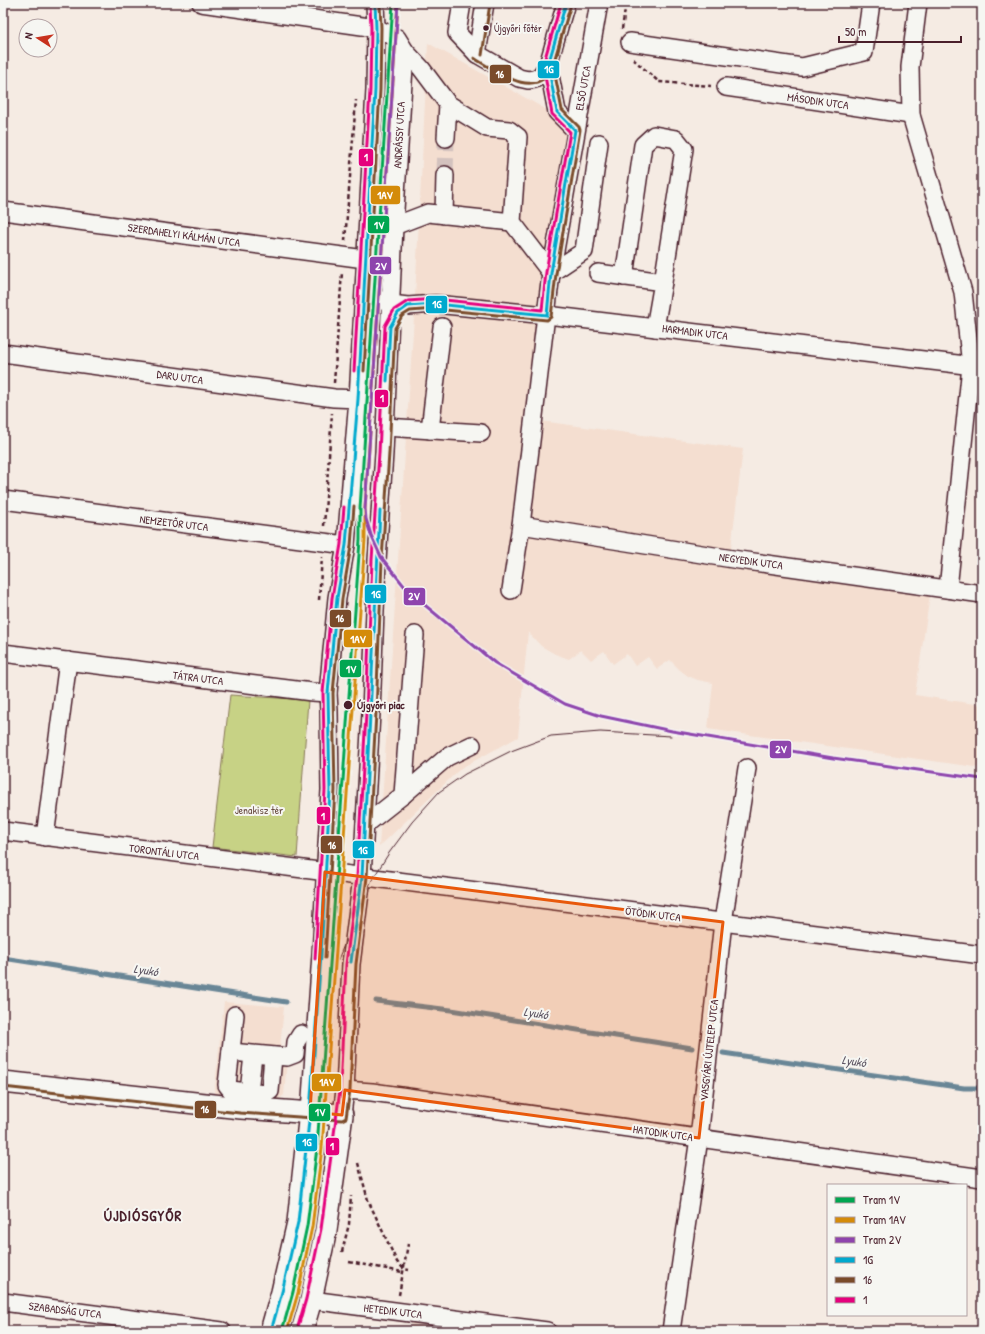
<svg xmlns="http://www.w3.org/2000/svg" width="985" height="1334" viewBox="0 0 985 1334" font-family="'Patrick Hand',sans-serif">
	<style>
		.built { fill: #f4ded0 }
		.green { fill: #c7d285; stroke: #887858 }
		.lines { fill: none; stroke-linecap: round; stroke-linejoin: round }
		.stream { stroke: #698696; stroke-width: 5 }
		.minor-tunnel { stroke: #d3c2be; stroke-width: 17; stroke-dasharray: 17 8; stroke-linecap: butt }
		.minor-casing { stroke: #4a1f2b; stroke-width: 20 }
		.major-casing { stroke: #4a1f2b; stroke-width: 24 }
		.path { stroke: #4a1f2b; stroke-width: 2.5; stroke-dasharray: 4 3; stroke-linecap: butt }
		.minor { stroke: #f6f6f2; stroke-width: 17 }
		.major { stroke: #f6f6f2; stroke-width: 21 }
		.tram { stroke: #4a1f2b; stroke-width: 1 }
		.bus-1-casing { stroke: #f6f6f2; stroke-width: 6 }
		.bus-2-casing { stroke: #f6f6f2; stroke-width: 6 }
		.bus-3-casing { stroke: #f6f6f2; stroke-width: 6 }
		.bus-1 { stroke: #00a9ce; stroke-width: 3 }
		.bus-2 { stroke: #7a4b2a; stroke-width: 3 }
		.bus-3 { stroke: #e5007d; stroke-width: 3 }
		.tram-1-casing { stroke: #f6f6f2; stroke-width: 6 }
		.tram-2-casing { stroke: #f6f6f2; stroke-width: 6 }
		.tram-3-casing { stroke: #f6f6f2; stroke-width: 6 }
		.tram-1 { stroke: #00a651; stroke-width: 3 }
		.tram-2 { stroke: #d48b09; stroke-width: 3 }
		.tram-3 { stroke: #8e44ad; stroke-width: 3 }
		.marked { fill: #e8590c; fill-opacity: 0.2; stroke: #e8590c; stroke-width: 3; stroke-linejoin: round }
		.bus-dot { fill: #4a1f2b; stroke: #f6f6f2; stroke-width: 1.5 }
		.labels { text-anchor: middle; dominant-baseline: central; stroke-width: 4; stroke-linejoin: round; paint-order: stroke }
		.bus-label { font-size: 10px; fill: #4a1f2b; stroke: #f6f6f2; text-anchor: start }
		.street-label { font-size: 11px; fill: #4a1f2b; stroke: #f6f6f2 }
		.stop-label { font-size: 11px; font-weight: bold; fill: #4a1f2b; stroke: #f6f6f2; text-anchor: start }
		.park-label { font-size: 11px; fill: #694c42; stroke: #f6f6f2 }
		.water-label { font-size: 12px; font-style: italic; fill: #5a5260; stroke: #f6f6f2 }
		.district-label { font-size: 15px; font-weight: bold; letter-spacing: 1px; fill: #4a1f2b; stroke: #f6f6f2 }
		.line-badge { stroke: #f6f6f2; stroke-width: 1.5 }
		.badge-label { font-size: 11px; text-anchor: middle; font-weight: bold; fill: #fff }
	</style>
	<rect width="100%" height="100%" fill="#f5ebe3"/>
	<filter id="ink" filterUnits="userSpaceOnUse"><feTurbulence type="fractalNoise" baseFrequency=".025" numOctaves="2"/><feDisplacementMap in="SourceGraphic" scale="8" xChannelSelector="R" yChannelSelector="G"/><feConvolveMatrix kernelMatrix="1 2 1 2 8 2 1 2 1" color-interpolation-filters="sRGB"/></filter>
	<g filter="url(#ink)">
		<g class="built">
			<path d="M428 43 547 110 579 138 541 421 743 449 729 565 930 595 915 695 982 705V768L708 729 713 683 698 680 688 676 680 670 670 660 657 669 648 657 635 666 627 654 613 664 604 651 591 660 581 650 569 659 555 654 541 646 528 632 518 737 461 768 379 847 414 317Z"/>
			<path d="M224 1002 284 1007 280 1047H288L284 1095 275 1102 214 1095Z"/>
			<path d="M412 1321 479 1331H410Z"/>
		</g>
		<path class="green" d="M230 695 308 700 297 857 212 847Z"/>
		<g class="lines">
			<g class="stream">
				<path d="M3 958 286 1002"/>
				<path d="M376 1001 451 1010 692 1048"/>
				<path d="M723 1053 964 1088H982"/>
			</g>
			<path class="minor-tunnel" d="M445 175 446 138"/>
			<g class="minor-casing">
				<g id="minor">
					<path d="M201 3 376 28 397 38 405 51 421 68 448 104 487 128 509 130 518 137 512 222 551 273"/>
					<path d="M462 3 457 33 477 54 519 78 528 80 535 79 541 75 548 65 566 3"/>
					<path d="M918 3 910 67 911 115 963 292 971 366 948 589"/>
					<path d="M630 42 802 67 864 52 871 3"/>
					<path d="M477 54 485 3"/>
					<path d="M548 65 557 112 575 130"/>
					<path d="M726 87 911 115"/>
					<path d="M446 138 448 104"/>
					<path d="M3 211 365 259"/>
					<path d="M444 215 445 175"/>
					<path d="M394 226 428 213 512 222"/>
					<path d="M551 273 584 251 599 143"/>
					<path d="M598 273 663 282 655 328"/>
					<path d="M624 277 643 145 654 135 676 139 684 149 663 282"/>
					<path d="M365 283 374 296 380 300 391 304 408 306 435 304 547 315 982 367"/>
					<path d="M3 353 334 398 358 399"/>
					<path d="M385 427 481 433"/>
					<path d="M430 430 442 327"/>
					<path d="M3 500 346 545"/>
					<path d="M521 525 739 560 982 594"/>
					<path d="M511 590 521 525 551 273 599 3"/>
					<path d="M3 653 312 692 328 693"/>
					<path d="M403 795 447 757 472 745"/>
					<path d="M365 825 403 795 415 635"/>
					<path d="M3 831 982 955"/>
					<path d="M45 837 68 661"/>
					<path d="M235 1015 227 1085 231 1090 265 1094 270 1091 273 1057"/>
					<path d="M231 1052 287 1057 295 1054 296 1042 301 1034"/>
					<path d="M345 1090 372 1092 982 1178"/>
					<path d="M249 1092 253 1055"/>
					<path d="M310 1112 321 954 330 790 329 711 328 693 337 598 346 545 358 399 375 90 376 28 375 3"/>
					<path d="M342 1115 345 1090 351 964 362 877 371 713 377 560 384 453 394 226 405 51"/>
					<path d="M311 1300 547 1331"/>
					<path d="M3 1302 222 1331"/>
					<path d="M671 1331 699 1138 723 922 747 768"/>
				</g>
			</g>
			<g class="major-casing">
				<g id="major">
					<path d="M3 1082 241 1108 342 1115 326 1230 311 1300 302 1331"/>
					<path d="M271 1331 282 1292 298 1222 310 1112"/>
				</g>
			</g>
			<g class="path">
				<path d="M622 29 626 3"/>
				<path d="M633 59 659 82 711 86"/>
				<path d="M345 241 356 100"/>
				<path d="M334 383 342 272"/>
				<path d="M324 526 332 413"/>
				<path d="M319 600 322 557"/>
				<path d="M358 1163 368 1200 397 1262 404 1269 409 1270"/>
				<path d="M342 1252 349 1224 351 1196"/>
				<path d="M349 1262 403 1272"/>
				<path d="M399 1295 408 1244"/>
			</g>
			<use href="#minor" class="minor"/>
			<use href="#major" class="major"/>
			<path class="tram" d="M337 962 362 901 372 880 389 853 412 822 439 792 465 774 511 751 551 736 600 732 671 736"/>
			<g class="bus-1-casing">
				<g id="bus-1">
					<path d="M566 3 548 65 557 112 575 130"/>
					<path d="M547 315 551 273 575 130"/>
					<path d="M387 381 390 327 398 313 408 306 435 304 547 315"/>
					<path d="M351 962 362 877 380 511"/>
					<path d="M271 1331 282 1292 298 1222 310 1112 321 954 330 790 328 693 337 598 346 545 358 399 375 90 376 28 375 3"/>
				</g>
			</g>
			<g class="bus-2-casing">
				<g id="bus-2">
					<path d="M482 55 490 4"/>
					<path d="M474 58C497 72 537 103 554 65 557 57 559 47 561 38"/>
					<path d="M364 371 380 90 381 28 380 3"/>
					<path d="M325 958 335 790 333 693 342 599 351 546 354 506"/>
					<path d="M3 1087 240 1113 342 1120 346 1118 350 1090 356 964 367 877 376 713 382 560 389 453 395 328 402 316 410 311 435 309 547 320 551 317 556 274 580 130 579 127 562 110 553 65 571 4"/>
				</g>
			</g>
			<g class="bus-3-casing">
				<g id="bus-3">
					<path d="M354 371 370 90 371 28 370 3"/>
					<path d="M315 959 325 790 323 693 332 598 341 544 344 507"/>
					<path d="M297 1330 306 1299 321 1229 340 1090 346 964 357 877 366 713 372 560 379 453 385 326 394 310 408 301 435 299 542 310 546 272 570 132 552 114 543 65 561 3"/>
				</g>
			</g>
			<use href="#bus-1" class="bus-1"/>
			<use href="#bus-2" class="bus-2"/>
			<use href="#bus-3" class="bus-3"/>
			<g class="tram-1-casing">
				<path id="tram-1" d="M282 1331 293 1292 307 1226 317 1148 360 540V509L393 3"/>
			</g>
			<g class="tram-2-casing">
				<path id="tram-2" d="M287 1331 298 1293 312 1227 322 1148 365 540V509L398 3"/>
			</g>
			<g class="tram-3-casing">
				<path id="tram-3" d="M398 3 365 509 366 519 371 535 381 557 409 592 495 663 565 704 601 716 672 731 833 758 982 779"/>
			</g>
			<use href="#tram-1" class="tram-1"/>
			<use href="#tram-2" class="tram-2"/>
			<use href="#tram-3" class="tram-3"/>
		</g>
	</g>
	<path class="marked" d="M325 872 723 922 699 1138 345 1090 342 1115 310 1112Z"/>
	<g class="bus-dot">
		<circle cx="486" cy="28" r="3.5"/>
		<circle cx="348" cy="705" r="5"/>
	</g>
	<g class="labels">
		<g class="bus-label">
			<text x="494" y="28">Újgyőri főtér</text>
		</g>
		<g class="street-label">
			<text transform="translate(583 88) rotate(-80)">ELSŐ UTCA</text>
			<text transform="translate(818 101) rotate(8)">MÁSODIK UTCA</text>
			<text transform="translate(399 135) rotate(-87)">ANDRÁSSY UTCA</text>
			<text transform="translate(184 235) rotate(8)">SZERDAHELYI KÁLMÁN UTCA</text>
			<text transform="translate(695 332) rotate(7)">HARMADIK UTCA</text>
			<text transform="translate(180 377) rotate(8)">DARU UTCA</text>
			<text transform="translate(174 523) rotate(7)">NEMZETŐR UTCA</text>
			<text transform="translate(751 561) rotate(8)">NEGYEDIK UTCA</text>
			<text transform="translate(198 678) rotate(7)">TÁTRA UTCA</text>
			<text transform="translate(164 852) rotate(7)">TORONTÁLI UTCA</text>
			<text transform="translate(653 914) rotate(7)">ÖTÖDIK UTCA</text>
			<text transform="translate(709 1050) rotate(-84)">VASGYÁRI ÚJTELEP UTCA</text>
			<text transform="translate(663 1133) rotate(8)">HATODIK UTCA</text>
			<text transform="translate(65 1310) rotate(7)">SZABADSÁG UTCA</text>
			<text transform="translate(393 1311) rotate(7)">HETEDIK UTCA</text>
		</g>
		<g class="stop-label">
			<text x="357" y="705">Újgyőri piac</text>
		</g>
		<g class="park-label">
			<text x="259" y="810">Jenakisz tér</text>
		</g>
		<g class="water-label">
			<text transform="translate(146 970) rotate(9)">Lyukó</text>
			<text transform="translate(536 1013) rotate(9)">Lyukó</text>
			<text transform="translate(854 1061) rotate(8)">Lyukó</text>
		</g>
		<g class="district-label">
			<text x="143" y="1215">ÚJDIÓSGYŐR</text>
		</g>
	</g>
	<g class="line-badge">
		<rect x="537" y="60" width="23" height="19" rx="4" fill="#00a9ce"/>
		<rect x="489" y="64" width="23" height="20" rx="4" fill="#7a4b2a"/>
		<rect x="358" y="148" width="16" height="19" rx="4" fill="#e5007d"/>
		<rect x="370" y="185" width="31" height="20" rx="4" fill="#d48b09"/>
		<rect x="367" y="215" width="23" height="19" rx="4" fill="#00a651"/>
		<rect x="369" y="256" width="23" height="19" rx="4" fill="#8e44ad"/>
		<rect x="425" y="295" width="23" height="19" rx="4" fill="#00a9ce"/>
		<rect x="374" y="389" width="15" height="19" rx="4" fill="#e5007d"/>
		<rect x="364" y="584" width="23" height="20" rx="4" fill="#00a9ce"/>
		<rect x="403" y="587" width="23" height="19" rx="4" fill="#8e44ad"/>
		<rect x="329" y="609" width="23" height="19" rx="4" fill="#7a4b2a"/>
		<rect x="343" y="629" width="30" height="19" rx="4" fill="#d48b09"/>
		<rect x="339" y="659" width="23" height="19" rx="4" fill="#00a651"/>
		<rect x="769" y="740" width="23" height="19" rx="4" fill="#8e44ad"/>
		<rect x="316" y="806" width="15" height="19" rx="4" fill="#e5007d"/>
		<rect x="320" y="835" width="23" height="19" rx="4" fill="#7a4b2a"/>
		<rect x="352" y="840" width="23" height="19" rx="4" fill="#00a9ce"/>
		<rect x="311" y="1073" width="31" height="19" rx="4" fill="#d48b09"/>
		<rect x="194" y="1100" width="23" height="19" rx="4" fill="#7a4b2a"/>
		<rect x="308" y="1103" width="23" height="19" rx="4" fill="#00a651"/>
		<rect x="295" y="1133" width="23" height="19" rx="4" fill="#00a9ce"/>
		<rect x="325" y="1137" width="15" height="19" rx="4" fill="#e5007d"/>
	</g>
	<g class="badge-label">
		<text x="549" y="73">1G</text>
		<text x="500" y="78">16</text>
		<text x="366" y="161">1</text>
		<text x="385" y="199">1AV</text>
		<text x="379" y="229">1V</text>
		<text x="381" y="270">2V</text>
		<text x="437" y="308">1G</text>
		<text x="382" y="402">1</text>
		<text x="376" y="598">1G</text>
		<text x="414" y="600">2V</text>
		<text x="340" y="622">16</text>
		<text x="358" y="643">1AV</text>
		<text x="351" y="673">1V</text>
		<text x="781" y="753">2V</text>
		<text x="323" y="820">1</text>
		<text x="332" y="849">16</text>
		<text x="363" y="854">1G</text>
		<text x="327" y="1086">1AV</text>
		<text x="205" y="1113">16</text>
		<text x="320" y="1116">1V</text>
		<text x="307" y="1146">1G</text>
		<text x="332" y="1150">1</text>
	</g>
	<rect width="985" height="1334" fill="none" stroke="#f6f6f2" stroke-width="16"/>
	<rect x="8" y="8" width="969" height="1318" fill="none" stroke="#4a1f2b" stroke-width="1.5" filter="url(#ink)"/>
	<rect x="827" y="1184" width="140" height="132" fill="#f6f6f2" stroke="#b1a0a2"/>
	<rect x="835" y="1197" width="20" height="6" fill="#00a651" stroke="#b1a0a2"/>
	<text x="863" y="1204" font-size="12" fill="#4a1f2b">Tram 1V</text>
	<rect x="835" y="1217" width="20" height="6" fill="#d48b09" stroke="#b1a0a2"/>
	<text x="863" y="1224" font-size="12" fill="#4a1f2b">Tram 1AV</text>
	<rect x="835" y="1237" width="20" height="6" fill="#8e44ad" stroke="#b1a0a2"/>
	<text x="863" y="1244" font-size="12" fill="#4a1f2b">Tram 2V</text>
	<rect x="835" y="1257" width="20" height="6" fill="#00a9ce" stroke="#b1a0a2"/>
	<text x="863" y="1264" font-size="12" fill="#4a1f2b">1G</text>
	<rect x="835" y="1277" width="20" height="6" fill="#7a4b2a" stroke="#b1a0a2"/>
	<text x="863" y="1284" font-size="12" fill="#4a1f2b">16</text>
	<rect x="835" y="1297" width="20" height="6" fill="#e5007d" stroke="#b1a0a2"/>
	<text x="863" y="1304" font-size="12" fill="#4a1f2b">1</text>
	<g transform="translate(38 38) rotate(282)"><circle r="19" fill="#f6f6f2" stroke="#b1a0a2"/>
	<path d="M0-3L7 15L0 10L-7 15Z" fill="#c8321e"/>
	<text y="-6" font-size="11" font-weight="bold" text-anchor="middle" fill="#4a1f2b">N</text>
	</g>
	<path d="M839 36v6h122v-6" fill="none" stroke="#4a1f2b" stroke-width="2"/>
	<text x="845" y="36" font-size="12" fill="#4a1f2b" stroke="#f6f6f2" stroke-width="3" paint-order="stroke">50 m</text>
</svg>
